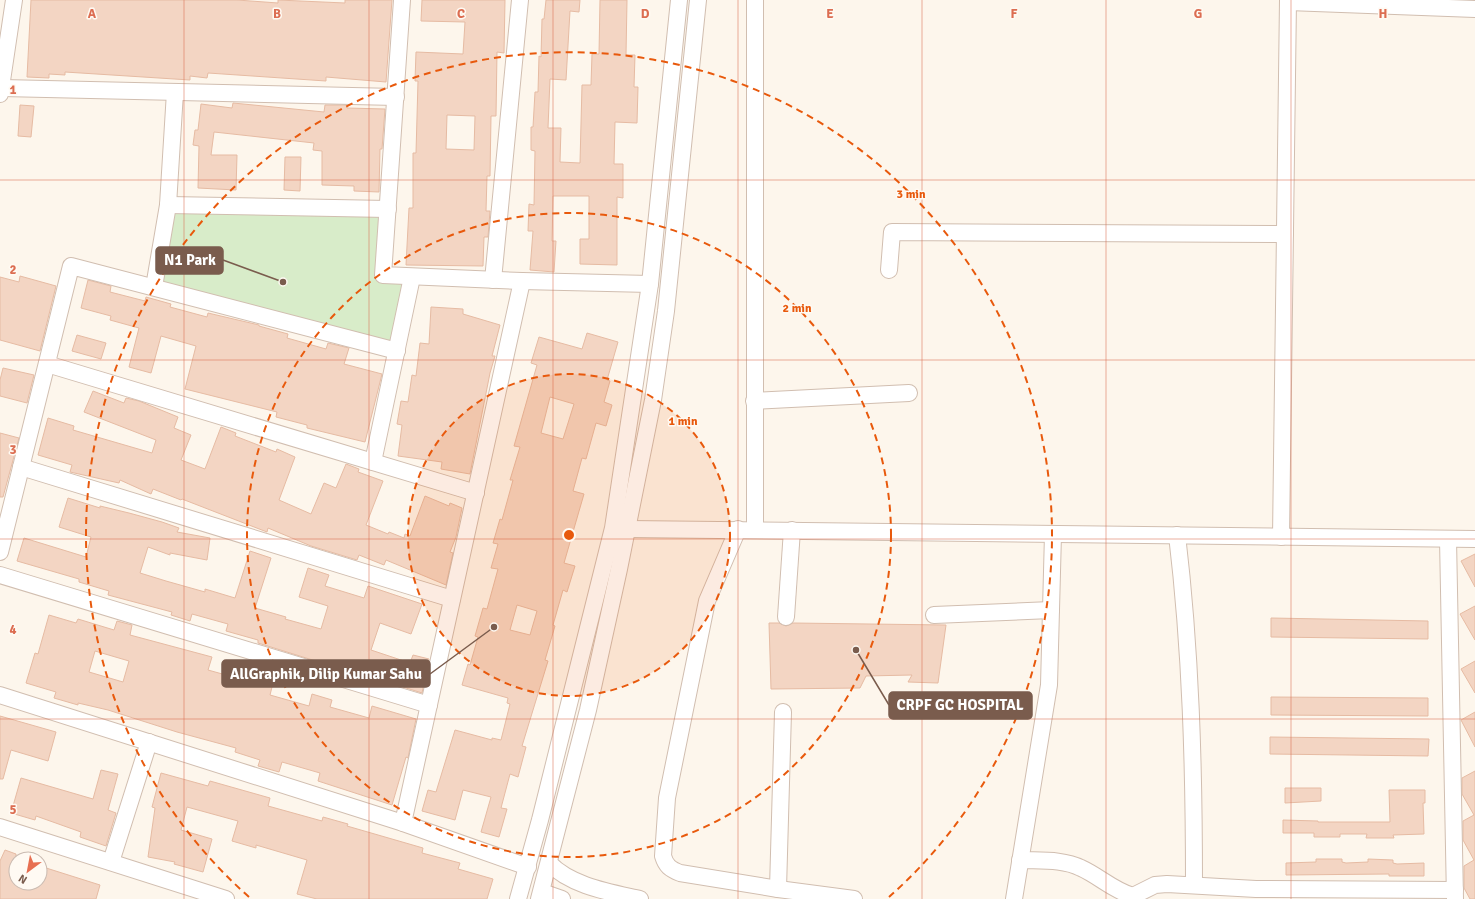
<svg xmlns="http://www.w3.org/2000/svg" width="1475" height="899" viewBox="0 0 1475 899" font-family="Signika,sans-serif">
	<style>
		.green { fill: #d8ecc9 }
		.building { fill: #f3d5c3; stroke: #e6bba3; fill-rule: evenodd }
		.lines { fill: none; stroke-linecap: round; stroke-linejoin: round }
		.minor-casing { stroke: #d1beb0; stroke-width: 18 }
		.minor { stroke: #fff; stroke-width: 16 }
		.grid { fill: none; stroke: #dc6d51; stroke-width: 1; stroke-opacity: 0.55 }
		.ring { fill: none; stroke: #e8590c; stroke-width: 2; stroke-dasharray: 7 5 }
		.grid-label { font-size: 13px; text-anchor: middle; font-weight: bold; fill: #dc6d51; stroke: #fffaf3; stroke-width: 3; stroke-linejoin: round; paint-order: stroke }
		.centre { fill: #e8590c; stroke: #fffaf3; stroke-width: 2 }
		.ring-label { font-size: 12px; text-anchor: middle; font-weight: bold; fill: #e8590c; stroke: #fffaf3; stroke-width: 3; stroke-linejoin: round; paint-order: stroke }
		.leader { fill: none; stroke: #7a5c4d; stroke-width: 1.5 }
		.callout-dot { fill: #7a5c4d; stroke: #fffaf3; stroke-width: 1.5 }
		.callout { fill: #7a5c4d; stroke: #7a5c4d; stroke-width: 1.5 }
		.callout-label { font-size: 15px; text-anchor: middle; font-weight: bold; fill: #fff }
	</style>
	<rect width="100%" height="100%" fill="#fdf6ec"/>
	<path class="green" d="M168 205 388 209 383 275 412 277 397 351 154 287Z"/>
	<g class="building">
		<path d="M31 0H237L278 3V0L345 3V0H392L386 82 326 77V81L208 73 207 78 190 76V80L65 72V75L49 74V78L27 77Z"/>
		<path d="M422 0H505L504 53 497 52 496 116H491L490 176H487L486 211H490L488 237H484L483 266 406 265 409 208H413V153H416L418 81H415L416 52 463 54 465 22 421 21ZM447 115 475 116 474 150 446 149Z"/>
		<path d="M546 0H580L579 12 570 11 566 80 550 79 548 128H561L560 162 580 163 582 85H591L592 54H599L600 0H627L626 55H635L634 87H638L637 123 615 122 614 164H623V198L617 197V265L580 264V239H589V196H553L552 241H556L554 272 530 270 533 231H528L529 204 534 205 535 151 531 150V127H533L535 92H538L539 56 541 57 542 19H544Z"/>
		<path d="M233 103 324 112 325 105H347V108L385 109 382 149H380L379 192 354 191V186L322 185V151L313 150 314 143 214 132 211 155H237L236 190 198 188 199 146 193 145 195 130H198L201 104 232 108Z"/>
		<path d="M20 105 34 106 31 137 18 136Z"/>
		<path d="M285 157H301L300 191 284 190Z"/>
		<path d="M20 276 56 286 40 351 0 340V277L19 282Z"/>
		<path d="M88 280 111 286 110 292 145 301 146 297 171 304 170 307 207 317 208 313 259 325V326L288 334 287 338 326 349 328 343 349 348 344 364 382 374 365 442 307 428V425L276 417 277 412 185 389 196 346 161 336 151 373 129 367 139 328 110 320 111 316 81 308Z"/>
		<path d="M431 307 463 309V314L500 325 492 356H495L490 373 470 474 441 469 442 462 398 456 402 425 397 424 401 401 408 402 412 375 416 376 420 343 429 344Z"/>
		<path d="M587 333 618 342 607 380 610 381 604 402 612 405 606 426 596 423 586 459 582 458 573 491 584 494 564 563 575 566 567 592 563 590 553 625 555 626 545 660 548 661 522 746 526 747 518 777 510 774 501 808 507 809 499 837 481 832 491 797 463 790 455 820 422 811 428 790 436 792 455 730 492 740V738L501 740 510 704 507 703 508 698 462 685 468 664 470 665 478 637 475 636 483 608 487 609 498 569 491 568 498 544 493 543 500 519 502 520 513 480H510L520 447 514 446 537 365 531 363 539 337 582 349ZM550 397 574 404 563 439 541 433ZM517 605 537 611 530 635 510 630Z"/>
		<path d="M77 335 106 343 101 359 72 351Z"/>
		<path d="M3 368 34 375 27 403 0 396V380Z"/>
		<path d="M93 391 124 403 126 398 139 401 178 417 174 428 191 435 181 460 205 469 221 427 236 433 235 436 276 452 277 449 295 457 279 500 311 514 324 483 336 488 346 464 359 469 358 472 383 481 366 525 388 534 389 532 404 538 405 534 410 536 425 496 449 506 450 503 462 508 456 537 450 552 453 553 446 585 386 560 384 565 359 555 357 560 311 546 268 528 267 532 182 499 181 500 153 489 151 494 120 480 119 483 70 472 72 465 38 455 48 418 74 426 73 430 152 453 156 440 84 412Z"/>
		<path d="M0 433 19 438 3 497H0Z"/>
		<path d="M68 498 100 508V506L129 513 162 522 179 528 177 532 210 538 207 560 170 553V555L148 547 140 573 166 581 205 592V589L235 598 250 551 271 558 255 608 286 617 285 619 321 629 328 606 299 597 308 568 329 575 325 586 364 598 368 586 422 604 411 634 380 623 371 650 410 663 413 655 429 659 422 693 403 687 404 684 335 667 258 643V640L226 631 228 624 192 614 190 621 171 615 172 612 108 595 109 591 79 582V579L17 561 24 538 86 557 91 537 59 527Z"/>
		<path d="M1475 554V587L1461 561Z"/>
		<path d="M1475 606V640L1460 614Z"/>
		<path d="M49 615 76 623 78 619 114 630 117 621 132 625 130 635 212 657 208 670 251 682 255 669 275 675 270 695 309 706 312 694 332 700 330 707 369 718 372 706 416 719 408 758 406 757 392 805 318 781 320 773 282 762 279 772 258 766 260 760 235 752 236 748 177 732 108 710 78 703V705L54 698 56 692 26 683 35 653 38 654ZM95 651 129 661 123 682 89 672Z"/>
		<path d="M1271 618 1428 621V639L1271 637Z"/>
		<path d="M769 623H779L786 626 793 623 946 625 938 683 908 682 912 675 866 676 860 688 771 689Z"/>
		<path d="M1475 661V693L1461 669Z"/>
		<path d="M1271 697 1428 698V716L1271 715Z"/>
		<path d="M1475 712V747L1461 720Z"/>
		<path d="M0 716 56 732 48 761 11 750 3 779H0Z"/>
		<path d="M1270 737 1429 739 1428 756 1270 754Z"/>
		<path d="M101 770 118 774 108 810 116 813 106 846 80 837 81 832 36 816 35 820 11 813 21 778 93 799Z"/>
		<path d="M1475 771V899H1470L1464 888V866L1474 860 1463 840V821L1474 815 1462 794V778Z"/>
		<path d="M161 773 208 786 210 781 270 798 268 806 322 821 323 817 348 824 347 826 423 848 422 853 460 863 458 869 493 879 487 899H317L297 894 307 860 256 845V848L232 841 238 821 187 807 181 830 212 839 203 872 174 864 175 862 148 857 155 808 152 807Z"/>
		<path d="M1285 788H1321V801L1285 803Z"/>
		<path d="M1389 790H1425V803H1423L1424 834 1393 835 1394 838H1366L1367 834H1340V837H1314V833H1283V820L1318 821V822H1390Z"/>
		<path d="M5 850 16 854V883H40L43 867 100 885 96 899H0V861Z"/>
		<path d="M1316 859H1342V862L1346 863 1368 862V859L1393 860V863L1397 864 1424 863V876H1389V874L1286 875V863L1316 862Z"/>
	</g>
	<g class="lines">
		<g class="minor-casing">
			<g id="minor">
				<path d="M402 0 383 275 522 281 650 284"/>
				<path d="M1288 2 1475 9"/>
				<path d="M2 88 396 97"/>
				<path d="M0 94 14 0"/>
				<path d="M168 205 388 209"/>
				<path d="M889 270 892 232 1285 234"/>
				<path d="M493 280 520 0"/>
				<path d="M154 287 168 205 175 92"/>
				<path d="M47 364 476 493"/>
				<path d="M754 401 909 393"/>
				<path d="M373 462 412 277"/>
				<path d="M21 467 452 599"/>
				<path d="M628 529 1475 539"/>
				<path d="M738 529 707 601 667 798 663 856C666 866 670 869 680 873L778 889 854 899"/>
				<path d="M755 530V0"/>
				<path d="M1177 535C1191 652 1194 768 1194 885"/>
				<path d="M1281 537 1288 0"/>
				<path d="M1448 539 1455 899"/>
				<path d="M0 552 71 266 397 351"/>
				<path d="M0 575 429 705"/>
				<path d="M934 615 1051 610"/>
				<path d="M786 617 792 530"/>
				<path d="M0 695 403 823 528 867"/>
				<path d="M403 823 522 281"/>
				<path d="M0 827 226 899"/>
				<path d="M1020 860C1040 861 1063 859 1081 868 1099 876 1114 891 1133 896L1155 885 1167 884 1256 889 1455 890"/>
				<path d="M111 862 149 742"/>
				<path d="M549 863C571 886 609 892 640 899"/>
				<path d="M778 889 783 712"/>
				<path d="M542 892 562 899"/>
				<path d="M518 899 540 820 613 528 650 284 679 0"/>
				<path d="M539 899 588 710 619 569 653 400 666 311 698 0"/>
				<path d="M1014 899 1049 685 1053 534"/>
			</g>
		</g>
		<use href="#minor" class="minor"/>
	</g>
	<path class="grid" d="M184 0V899M369 0V899M553 0V899M738 0V899M922 0V899M1106 0V899M1291 0V899M0 180H1475M0 360H1475M0 539H1475M0 719H1475"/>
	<circle cx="569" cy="535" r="161" fill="#e8590c" fill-opacity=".12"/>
	<g class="ring">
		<circle cx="569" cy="535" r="161"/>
		<circle cx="569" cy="535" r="322"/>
		<path d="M249 897A483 483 0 1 1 889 897"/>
	</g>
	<g class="grid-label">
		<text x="92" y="18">A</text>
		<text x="277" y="18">B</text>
		<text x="461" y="18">C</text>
		<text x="645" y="18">D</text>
		<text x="830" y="18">E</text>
		<text x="1014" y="18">F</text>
		<text x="1198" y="18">G</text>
		<text x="1383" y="18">H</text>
		<text x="13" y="94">1</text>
		<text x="13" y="274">2</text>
		<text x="13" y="454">3</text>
		<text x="13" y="634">4</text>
		<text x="13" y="814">5</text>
	</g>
	<circle cx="569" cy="535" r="6" class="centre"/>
	<g class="ring-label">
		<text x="911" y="198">3 min</text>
		<text x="797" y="312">2 min</text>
		<text x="683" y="425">1 min</text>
	</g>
	<path class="leader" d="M283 282L223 260M494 627L430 674M856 650L889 705"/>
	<g class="callout-dot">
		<circle cx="283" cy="282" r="4"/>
		<circle cx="494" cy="627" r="4"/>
		<circle cx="856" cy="650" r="4"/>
	</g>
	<g class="callout">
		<rect x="156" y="247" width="67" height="27" rx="4"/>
		<rect x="222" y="660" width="208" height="27" rx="4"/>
		<rect x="889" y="692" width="143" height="27" rx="4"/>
	</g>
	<g class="callout-label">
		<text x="190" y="265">N1 Park</text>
		<text x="326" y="679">AllGraphik, Dilip Kumar Sahu</text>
		<text x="960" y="710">CRPF GC HOSPITAL</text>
	</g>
	<g transform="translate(28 871) rotate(212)"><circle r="19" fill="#fffaf3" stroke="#cabbb1"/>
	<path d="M0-3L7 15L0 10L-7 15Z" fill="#e76f51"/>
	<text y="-6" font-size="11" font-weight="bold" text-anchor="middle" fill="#7a5c4d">N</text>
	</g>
</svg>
